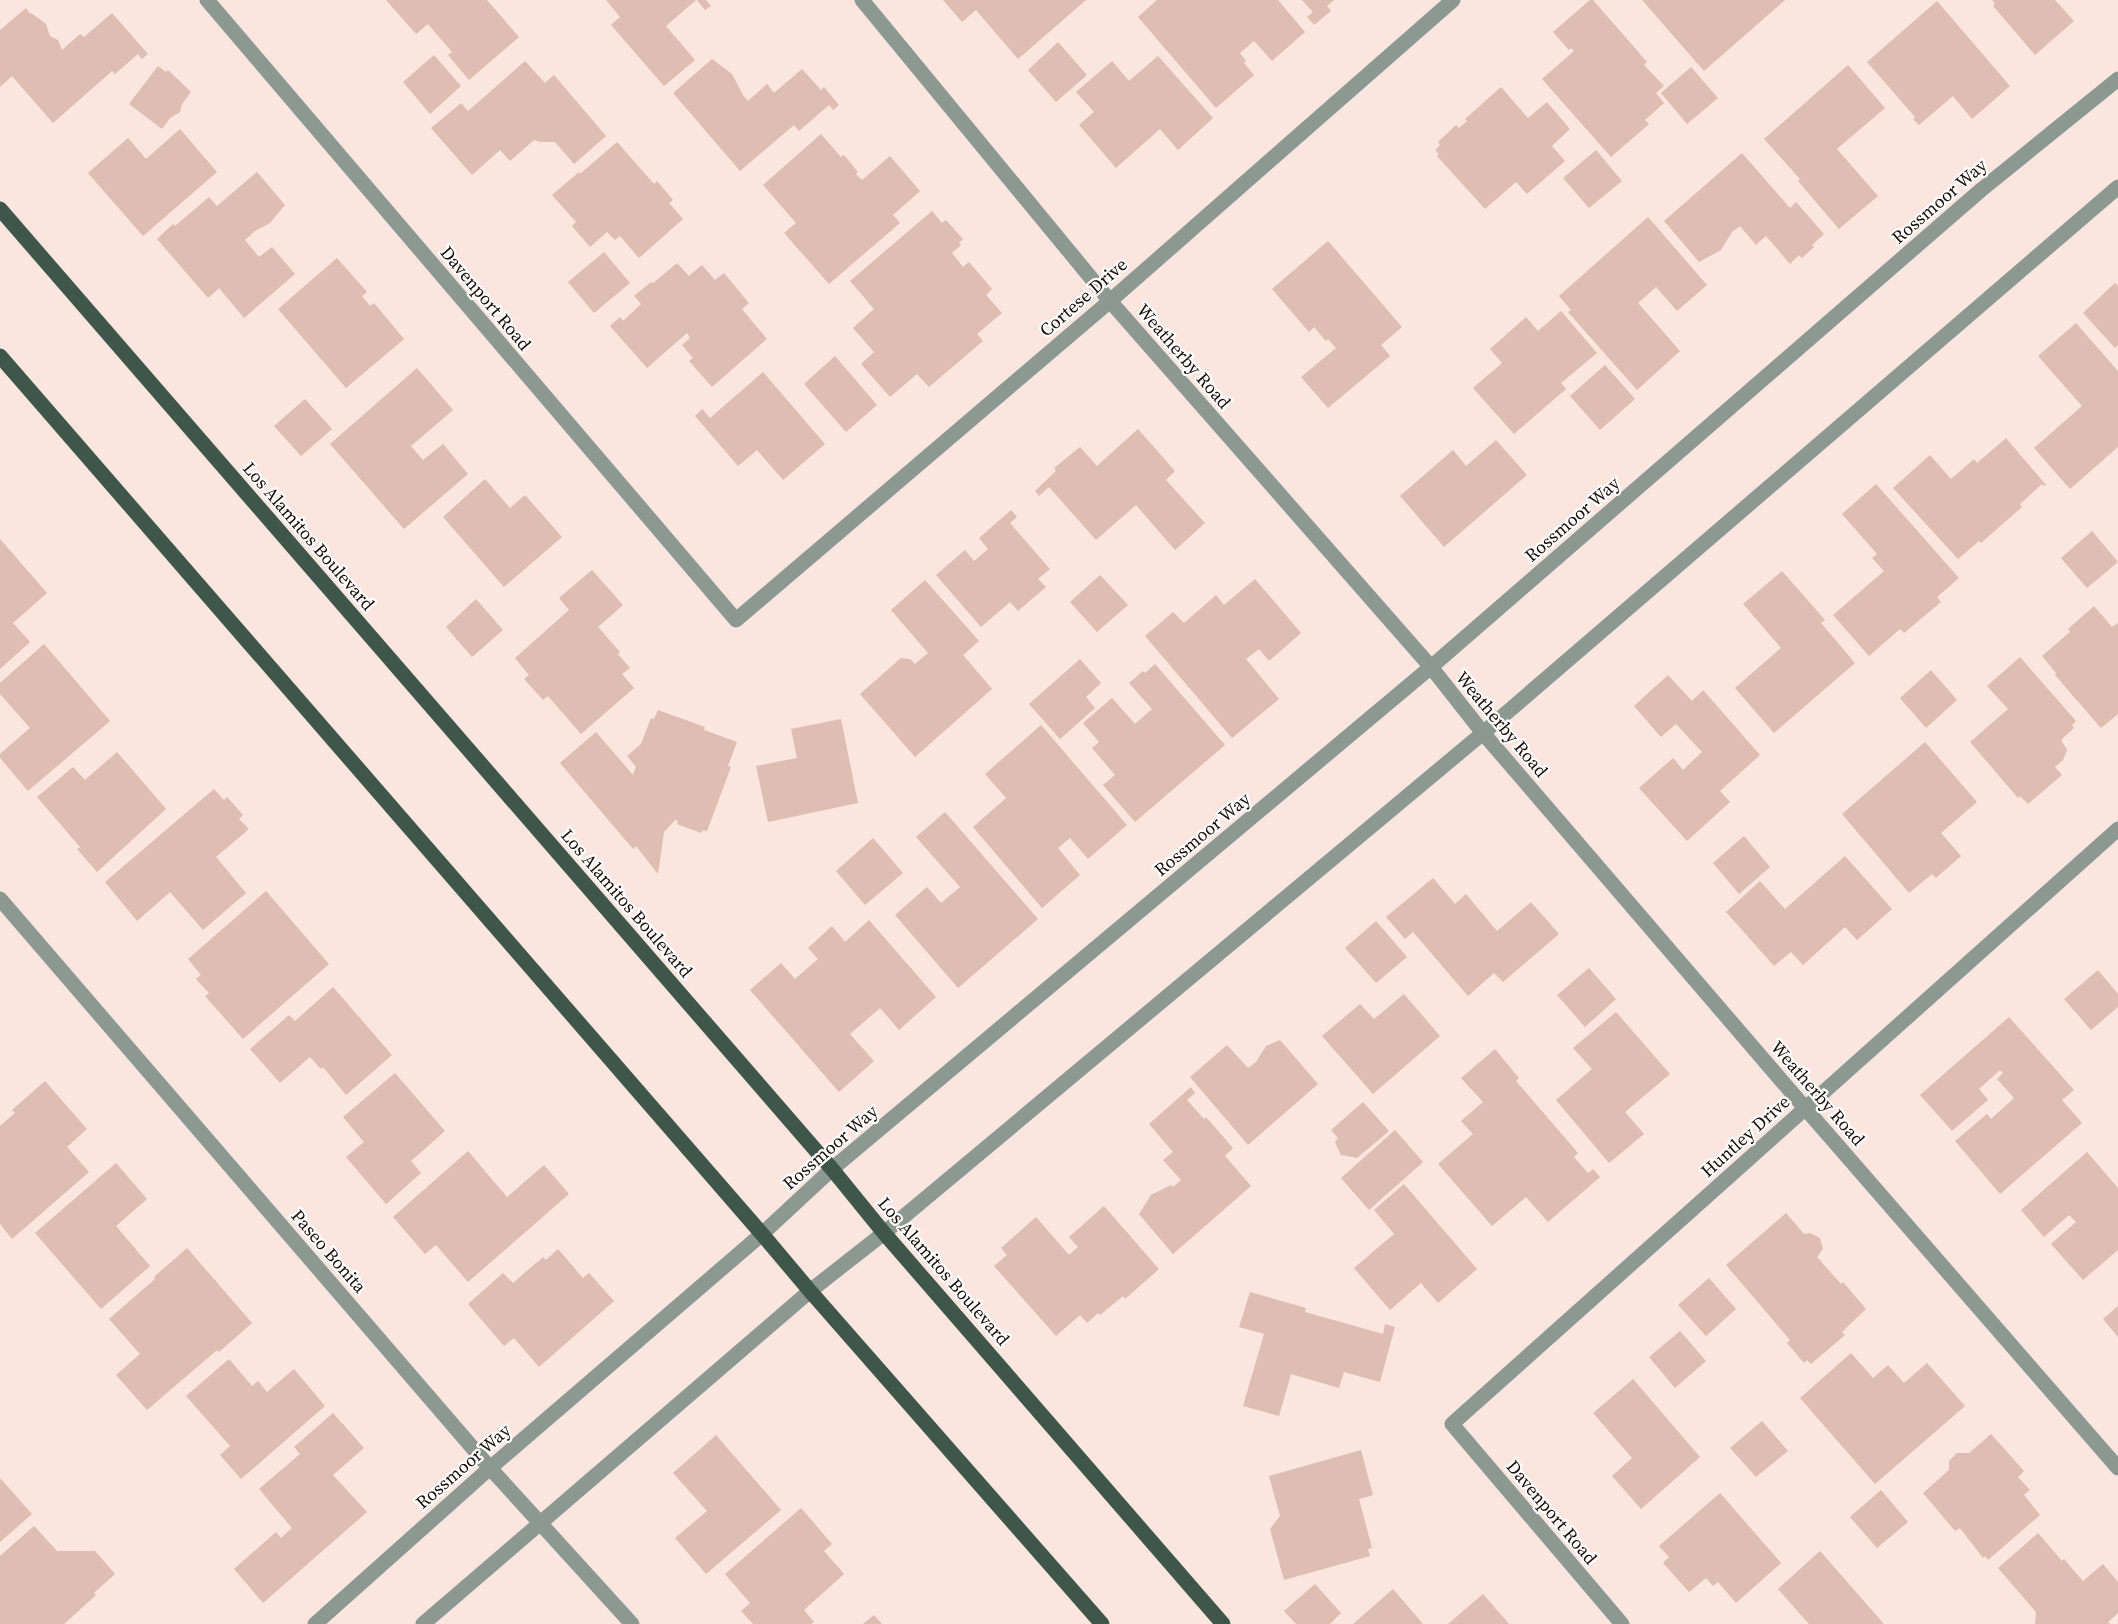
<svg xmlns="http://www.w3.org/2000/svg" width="2118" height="1624" viewBox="0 0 2118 1624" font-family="'Source Serif 4',serif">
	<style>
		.building { fill: #debdb3 }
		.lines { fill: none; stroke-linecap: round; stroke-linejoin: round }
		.minor { stroke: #8c9992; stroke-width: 15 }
		.primary { stroke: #3f574b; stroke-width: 15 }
		.labels { text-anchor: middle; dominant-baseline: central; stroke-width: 4.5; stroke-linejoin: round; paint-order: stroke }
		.street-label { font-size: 18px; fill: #180d0a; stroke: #fff }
	</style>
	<rect width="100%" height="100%" fill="#fae5df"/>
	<g class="building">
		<path d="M386 0H487L519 37 469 80 448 55 452 52 428 24 416 34Z"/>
		<path d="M606 0H696L666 26 695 60 664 86 611 25 620 17Z"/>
		<path d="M697 0H706L711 6 705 10Z"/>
		<path d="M943 0H1086L1018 59 976 10 962 22Z"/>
		<path d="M1157 0H1278L1305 32 1272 61 1254 41 1240 53 1246 61 1244 63 1254 75 1216 108 1138 17Z"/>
		<path d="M1302 0H1334L1327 6 1331 11 1314 25 1307 17 1313 12Z"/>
		<path d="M1590 0H1593L1647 62 1644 65 1664 86 1656 93 1664 103 1645 120 1649 124 1611 157 1542 79 1574 51 1571 48 1569 50 1553 32Z"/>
		<path d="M1642 0H1785L1704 71Z"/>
		<path d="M1992 0H2055L2074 21 2035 55 1993 6 1995 4Z"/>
		<path d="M1937 1 2010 86 1972 119 1953 96 1919 125 1913 119 1915 117 1867 62Z"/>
		<path d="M26 8 30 14 31 13 46 24 50 36 58 40 62 50 80 34 84 37 112 13 148 54 142 59 138 54 115 74 112 71 53 123 12 76 0 87V30Z"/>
		<path d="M1058 42 1087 75 1056 102 1028 70Z"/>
		<path d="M434 55 461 86 430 114 403 82Z"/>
		<path d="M1158 56 1213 118 1178 150 1160 129 1116 168 1079 125 1094 112 1076 92 1112 61 1129 81Z"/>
		<path d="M712 59 732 74 743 95 748 101 767 84 774 93 802 69 821 90 824 87 839 105 833 110 829 105 799 131 794 125 740 171 673 93Z"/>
		<path d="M525 61 545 83 554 75 606 136 574 164 555 142H540L534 140 510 161 500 150 472 175 431 128 461 103 468 111Z"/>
		<path d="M1848 65 1885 108 1837 149 1878 196 1839 229 1798 181 1800 179 1764 139Z"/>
		<path d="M158 66 166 72 168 70 191 92 182 104 180 112 170 118 162 129 129 104Z"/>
		<path d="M1691 67 1718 98 1687 124 1661 93Z"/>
		<path d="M1501 87 1528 118 1547 102 1570 129 1552 146 1565 161 1527 194 1516 182 1485 209 1437 156 1439 154 1435 150 1440 145 1438 142 1456 125 1459 128 1467 121 1465 119Z"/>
		<path d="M180 129 217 172 143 236 88 173 128 138 146 159Z"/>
		<path d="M821 134 841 157 844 155 858 172 856 174 862 180 890 156 920 191 893 215 900 223 829 284 784 233 796 223 763 185Z"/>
		<path d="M617 142 654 184 657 181 673 200 669 203 683 219 639 258 620 236 615 240 607 232 590 247 572 226 576 222 552 195 579 172 580 174Z"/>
		<path d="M1596 150 1622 181 1589 208 1563 178Z"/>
		<path d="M1742 153 1790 208 1796 202 1824 234 1812 245 1814 247 1802 258 1799 255 1790 264 1766 236 1756 245 1740 226 1732 232 1721 250 1699 262 1664 221Z"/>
		<path d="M257 172 285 205 270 223 255 231 245 240 259 257 272 247 295 274 244 318 219 288 208 298 157 239 173 224 175 226 209 197 217 206Z"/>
		<path d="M932 211 942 223 946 220 963 239 959 243 961 245 952 253 963 267 969 262 992 289 986 295 1002 313 977 334 983 341 929 387 917 374 890 397 861 364 874 352 853 328 874 309 850 281Z"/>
		<path d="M1648 217 1707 285 1677 311 1656 287 1638 303 1680 351 1637 390 1568 312 1571 310 1559 296Z"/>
		<path d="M1328 241 1402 327 1381 345 1390 356 1328 408 1301 377 1336 348 1328 339 1326 341 1314 327 1309 332 1272 289Z"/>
		<path d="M604 252 630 283 594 313 568 282Z"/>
		<path d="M337 258 367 292 362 296 370 306 374 303 404 339 346 388 278 309Z"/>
		<path d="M677 263 689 276 702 265 715 280 724 273 749 303 742 309 767 339 712 387 689 361 693 358 682 345 690 338 687 333 647 368 610 326 620 317 623 321 641 304 634 296 651 282 653 283Z"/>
		<path d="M2115 283 2118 286V345L2115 348 2083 313Z"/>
		<path d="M1561 311 1597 353 1561 383 1566 389 1514 434 1473 388 1502 363 1490 349 1526 317 1538 331Z"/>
		<path d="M2076 323 2118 371V447L2070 489 2034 448 2082 406 2038 356Z"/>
		<path d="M835 356 877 405 846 432 804 384Z"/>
		<path d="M1605 365 1635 399 1600 430 1570 396Z"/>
		<path d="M417 368 453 410 411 446 423 460 443 444 468 474 404 529 330 444Z"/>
		<path d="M763 372 825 444 783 480 757 450 738 466 695 416 702 409 710 418Z"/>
		<path d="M305 399 332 429 301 456 274 426Z"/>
		<path d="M1138 429 1175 471 1166 480 1205 523 1175 550 1136 505 1096 540 1049 487 1039 496 1035 491 1056 471 1054 468 1080 447 1097 466Z"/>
		<path d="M2006 438 2046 485 2044 486 2042 484 2020 504 2022 507 1981 543 1979 541 1958 559 1893 488 1930 455 1951 479 1974 459 1977 463Z"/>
		<path d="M1496 440 1527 475 1444 547 1400 496 1453 450 1466 466Z"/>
		<path d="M485 479 510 508 525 495 562 537 504 587 443 517Z"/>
		<path d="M1876 484 1959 578 1937 597 1941 602 1904 633 1900 629 1869 656 1833 615 1884 571 1872 558 1877 554 1842 514Z"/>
		<path d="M1011 510 1017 517 1010 523 1050 569 1038 579 1046 587 1018 611 1010 602 981 627 936 575 965 550 974 561 988 549 979 538Z"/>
		<path d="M2092 531 2118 562 2087 588 2061 558Z"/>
		<path d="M0 539 47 593 13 623 30 642 0 669Z"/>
		<path d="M592 570 623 605 598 627 620 652 618 654 630 668 622 674 634 688 581 734 548 696 543 700 524 679 529 675 515 658 569 610 559 598Z"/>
		<path d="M1782 571 1825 620 1821 623 1855 663 1774 733 1735 688 1781 648 1743 604Z"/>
		<path d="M1100 575 1128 605 1097 632 1070 602Z"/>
		<path d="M1255 579 1301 633 1269 661 1259 649 1246 659 1279 699 1232 738 1145 636 1173 612 1184 623 1216 595 1224 605Z"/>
		<path d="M925 580 979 641 963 655 992 689 915 757 860 694 901 658 910 659 915 664 928 653 891 610Z"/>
		<path d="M476 599 503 630 472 657 446 627Z"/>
		<path d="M2094 606 2112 627 2118 623V714L2101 728 2055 675 2056 673 2042 656 2070 632 2068 629Z"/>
		<path d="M44 644 110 721 28 791 0 758V754L30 728 0 694V683Z"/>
		<path d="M2020 657 2076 721 2072 725 2074 728 2061 740 2067 750 2063 760 2055 767 2062 775 2028 804 2020 796 2018 798 1970 742 2008 709 1987 686Z"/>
		<path d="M1080 659 1101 683 1086 697 1095 708 1060 739 1029 704Z"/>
		<path d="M1155 664 1225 745 1135 822 1103 785 1115 775 1092 748 1099 742 1083 723 1112 698 1135 724 1152 709 1129 683 1143 671 1145 673Z"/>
		<path d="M1931 670 1957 700 1926 728 1900 698Z"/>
		<path d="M1668 675 1692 701 1703 690 1760 755 1720 791 1730 802 1687 841 1639 788 1673 758 1683 770 1702 752 1676 724 1661 737 1634 706Z"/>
		<path d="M658 710 705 727 704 730 737 742 728 766 731 767 707 831 703 830 701 833 677 824 678 821 675 820 664 832 658 874 636 846 633 849 560 763 596 732 633 775 636 767 627 756 641 744 651 718 654 719Z"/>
		<path d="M841 719 858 803 768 822 756 766 797 758 791 729Z"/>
		<path d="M1041 725 1127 825 1088 859 1070 838 1058 848 1080 875 1042 908 973 827 1006 798 985 774Z"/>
		<path d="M1925 742 1977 802 1941 833 1961 856 1936 878 1932 874 1909 893 1842 814Z"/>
		<path d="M117 752 166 809 97 872 77 849 80 847 37 797 73 767 85 780Z"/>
		<path d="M214 789 224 800 227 797 243 815 239 819 249 829 216 857 246 893 203 930 170 892 137 921 105 882Z"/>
		<path d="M945 812 1038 919 958 988 895 915 927 887 941 903 960 887 916 837Z"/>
		<path d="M1744 836 1770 867 1739 894 1713 863Z"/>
		<path d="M873 838 903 873 865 905 836 871Z"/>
		<path d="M1845 856 1892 909 1857 940 1845 927 1803 965 1791 952 1774 966 1726 912 1760 881 1785 909Z"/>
		<path d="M1433 878 1455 904 1466 894 1497 931 1531 902 1559 934 1503 982 1494 973 1468 996 1413 932 1405 939 1386 917Z"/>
		<path d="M266 891 329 964 243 1039 205 996 209 993 196 979 201 975 188 959Z"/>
		<path d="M869 920 936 997 899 1030 880 1008 850 1034 874 1061 839 1092 750 990 781 963 795 979 818 959 808 948 832 926 845 942Z"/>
		<path d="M1376 921 1407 957 1376 983 1345 948Z"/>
		<path d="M1589 968 1616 999 1585 1027 1557 995Z"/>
		<path d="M2098 970 2118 994V1007L2091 1030 2064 999Z"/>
		<path d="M333 987 392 1055 346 1095 323 1067 321 1069 310 1057 280 1083 250 1049 289 1015 295 1021Z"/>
		<path d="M1404 994 1440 1036 1373 1094 1322 1036 1360 1004 1374 1019Z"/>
		<path d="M1616 1012 1670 1074 1625 1112 1644 1134 1609 1163 1556 1100 1592 1069 1573 1048Z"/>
		<path d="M2009 1017 2074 1090 2062 1100 2082 1123 2000 1194 1955 1141 1987 1114 1991 1119 2014 1098 1997 1079 2003 1073 2000 1070 1979 1089 1988 1100 1952 1131 1920 1095Z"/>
		<path d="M1280 1040 1318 1084 1248 1145 1190 1077 1227 1045 1248 1068 1256 1062 1266 1046Z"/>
		<path d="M1495 1049 1519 1078 1516 1081 1578 1153 1574 1157 1588 1173 1593 1169 1600 1177 1548 1222 1526 1197 1492 1226 1438 1164 1473 1134 1461 1121 1483 1102 1461 1078Z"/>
		<path d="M395 1073 445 1131 411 1161 421 1173 386 1204 346 1157 364 1142 343 1117Z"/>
		<path d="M45 1081 87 1129 67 1147 89 1172 12 1239 0 1224V1126L15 1113 12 1110Z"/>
		<path d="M1191 1087 1195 1093 1187 1100 1204 1119 1206 1117 1233 1148 1225 1156 1251 1186 1173 1254 1139 1214 1151 1195 1171 1185 1173 1187 1181 1180 1163 1160 1173 1152 1149 1124Z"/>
		<path d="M1363 1102 1389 1131 1357 1158 1341 1155 1335 1142 1338 1138 1331 1130Z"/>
		<path d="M1395 1130 1423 1162 1369 1210 1341 1178Z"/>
		<path d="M468 1151 507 1197 544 1165 569 1194 468 1282 436 1245 425 1254 393 1217Z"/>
		<path d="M2087 1152 2118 1188V1250L2083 1280 2051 1244 2076 1222 2069 1215 2044 1237 2021 1210Z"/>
		<path d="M116 1163 147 1199 116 1226 150 1266 101 1309 35 1233Z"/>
		<path d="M1404 1184 1477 1269 1438 1303 1421 1283 1390 1310 1354 1268 1394 1234 1374 1210Z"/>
		<path d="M1104 1206 1159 1269 1125 1299 1123 1296 1100 1315 1098 1313 1087 1323 1080 1315 1056 1336 994 1266 1007 1255 1001 1248 1036 1217 1069 1255 1078 1247 1069 1237Z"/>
		<path d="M1786 1213 1804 1234 1810 1233 1820 1238 1823 1249 1817 1257 1841 1284 1843 1282 1866 1309 1842 1332 1845 1335 1811 1364 1807 1360 1804 1363 1787 1343 1790 1340 1726 1265Z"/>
		<path d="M187 1248 252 1323 219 1352 217 1350 147 1410 116 1375 140 1354 109 1319 155 1279 154 1277Z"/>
		<path d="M558 1249 583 1278 589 1273 614 1301 539 1367 514 1338 504 1346 468 1304 503 1273 513 1283 543 1257 546 1260Z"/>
		<path d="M1709 1278 1736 1309 1706 1336 1678 1305Z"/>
		<path d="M1250 1292 1306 1308 1305 1312 1383 1334 1385 1324 1395 1327 1380 1382 1344 1372 1339 1388 1291 1374 1279 1416 1243 1406 1264 1334 1239 1327Z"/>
		<path d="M2118 1306V1337L2103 1319Z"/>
		<path d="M1680 1331 1706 1361 1675 1388 1649 1357Z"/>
		<path d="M1851 1353 1873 1378 1888 1365 1904 1383 1927 1363 1965 1406 1875 1484 1800 1398Z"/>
		<path d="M229 1359 252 1386 258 1381 267 1392 294 1369 325 1406 241 1479 220 1455 230 1446 186 1396Z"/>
		<path d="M1633 1379 1700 1457 1641 1509 1612 1476 1632 1458 1593 1413Z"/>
		<path d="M333 1413 364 1448 333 1475 367 1512 263 1603 234 1569 276 1532 281 1538 292 1528 259 1489 300 1454 294 1447Z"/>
		<path d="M1762 1421 1788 1451 1756 1477 1730 1448Z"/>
		<path d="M1991 1434 2024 1471 2018 1477 2030 1490 2024 1495 2040 1515 1988 1560 1985 1556 1983 1558 1960 1528 1955 1531 1923 1493 1949 1470V1461L1957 1453H1969Z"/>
		<path d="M716 1435 781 1510 706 1574 675 1538 707 1511 673 1473Z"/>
		<path d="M1361 1450 1373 1495 1359 1499 1372 1548 1368 1549 1370 1556 1284 1580 1270 1529 1280 1516 1269 1476Z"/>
		<path d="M0 1478 32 1514 0 1542Z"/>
		<path d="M1881 1490 1908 1522 1877 1548 1850 1517Z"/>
		<path d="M1720 1493 1781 1563 1736 1603 1718 1582 1713 1586 1706 1578 1689 1592 1663 1563 1669 1557 1659 1546Z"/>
		<path d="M801 1508 832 1544 824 1551 844 1574 804 1610 814 1622 811 1624H753L741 1611 750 1603 725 1574Z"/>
		<path d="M34 1526 57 1551H95L115 1574 94 1593 96 1595 64 1624H0V1556Z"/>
		<path d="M2038 1533 2062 1561 2064 1559 2083 1581 2103 1564 2118 1582V1613L2108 1622 2110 1624H2035L2036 1612 1998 1568Z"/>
		<path d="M1820 1551 1884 1624H1809L1778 1589Z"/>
		<path d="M1315 1584 1341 1613 1330 1624H1296L1284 1611Z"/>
		<path d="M1393 1589 1423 1624H1353Z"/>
		<path d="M1483 1594 1509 1624H1448Z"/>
		<path d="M874 1615 882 1624H863Z"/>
	</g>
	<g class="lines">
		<g class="minor">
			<path d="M207 0 736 620 1110 301 1453 0"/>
			<path d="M862 0 1110 301 1431 667 1483 733 1805 1108 2118 1468"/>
			<path d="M0 899 490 1468 632 1624"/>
			<path d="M315 1624 490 1468 762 1234 832 1169 1431 667 1981 190 2118 79"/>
			<path d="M423 1624 810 1291 884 1233 1483 733 2118 187"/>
			<path d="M1622 1624 1452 1424 2118 829"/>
		</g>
		<g class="primary">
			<path d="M0 209 832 1169 884 1233 1223 1624"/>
			<path d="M0 356 762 1234 810 1291 1102 1624"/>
		</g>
	</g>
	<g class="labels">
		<g class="street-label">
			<text transform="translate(1939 201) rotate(-41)">Rossmoor Way</text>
			<text transform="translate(1083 297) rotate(-41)">Cortese Drive</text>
			<text transform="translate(486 298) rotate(50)">Davenport Road</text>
			<text transform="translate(1184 356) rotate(49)">Weatherby Road</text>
			<text transform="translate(1572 519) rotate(-41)">Rossmoor Way</text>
			<text transform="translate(309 536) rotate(49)">Los Alamitos Boulevard</text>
			<text transform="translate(1502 724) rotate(50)">Weatherby Road</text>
			<text transform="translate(1202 834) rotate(-40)">Rossmoor Way</text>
			<text transform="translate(627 903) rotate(49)">Los Alamitos Boulevard</text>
			<text transform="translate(1818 1093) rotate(49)">Weatherby Road</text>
			<text transform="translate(1745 1136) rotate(-42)">Huntley Drive</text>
			<text transform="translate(830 1147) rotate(-41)">Rossmoor Way</text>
			<text transform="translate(329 1251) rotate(49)">Paseo Bonita</text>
			<text transform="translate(944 1271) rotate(49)">Los Alamitos Boulevard</text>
			<text transform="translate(463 1466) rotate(-41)">Rossmoor Way</text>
			<text transform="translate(1552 1512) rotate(50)">Davenport Road</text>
		</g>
	</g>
</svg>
